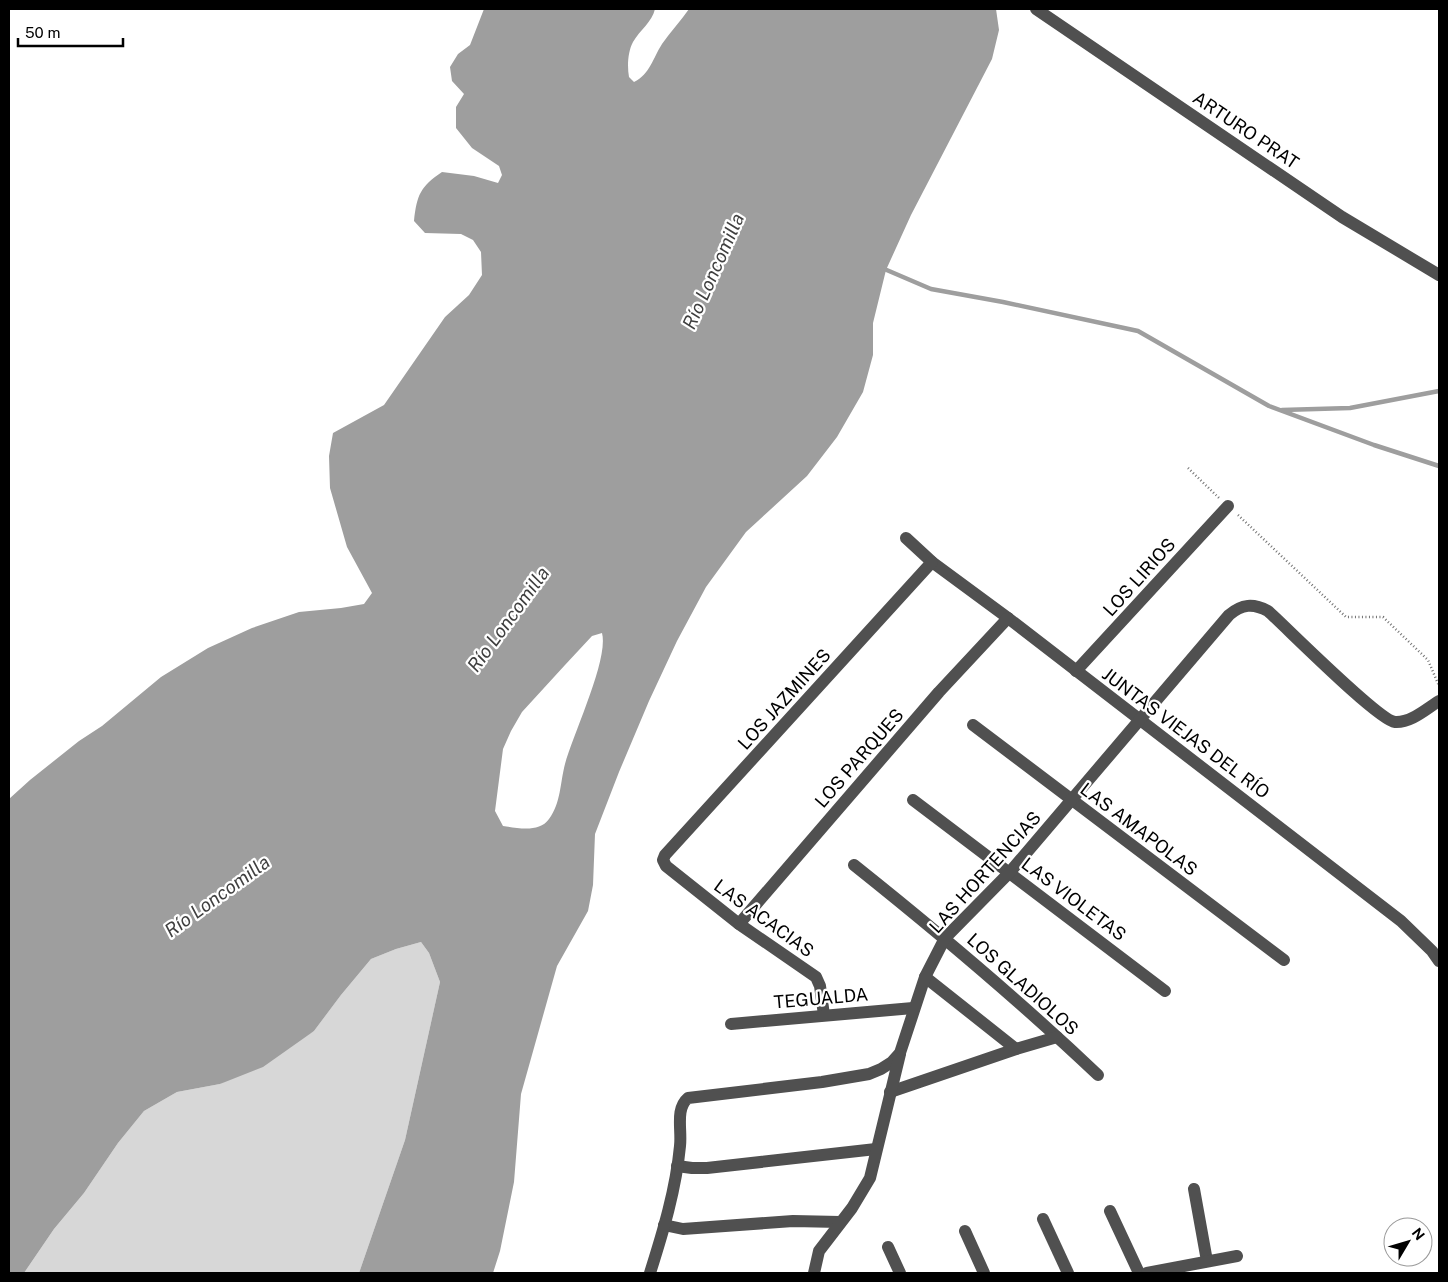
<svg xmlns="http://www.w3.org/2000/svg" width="1448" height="1282" viewBox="0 0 1448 1282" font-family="'Public Sans',sans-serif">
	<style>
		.green { fill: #d7d7d7 }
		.water { fill: #9e9e9e; fill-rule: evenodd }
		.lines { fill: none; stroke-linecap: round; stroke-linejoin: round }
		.stream { stroke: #9e9e9e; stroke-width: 4.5 }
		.path { stroke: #727272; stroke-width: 2.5; stroke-dasharray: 1 2.5; stroke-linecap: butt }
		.minor { stroke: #505050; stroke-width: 12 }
		.labels { text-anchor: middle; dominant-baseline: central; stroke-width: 4.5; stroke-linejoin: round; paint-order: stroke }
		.street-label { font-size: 18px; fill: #000; stroke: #fff }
		.water-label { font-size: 19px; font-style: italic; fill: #3f3f3f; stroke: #fff }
	</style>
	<rect width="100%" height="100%" fill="#fff"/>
	<path class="green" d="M421 942 429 953 440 982 405 1140 359 1273H24L54 1229 84 1193 118 1143 144 1111 177 1092 220 1084 314 1031 341 995 371 959 396 949Z"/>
	<path class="water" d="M484 9H655C652 22 640 30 633 42 628 51 627 66 629 77L634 82C650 74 653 58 662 44 670 32 681 21 689 9H996L999 30 992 59 911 215 886 270 873 323V355L863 392 837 437 807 476 746 532 706 587 677 641 649 701 619 772 595 834 593 885 588 911 557 966 521 1094 514 1182 500 1251 493 1273H359L405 1140 440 982 429 953 421 942 396 949 371 959 341 995 314 1031 263 1067 220 1084 177 1092 144 1111 118 1143 84 1193 54 1229 24 1273H9V799L30 780 79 741 102 726 161 677 208 648 252 628 299 612 341 608 364 604 372 593 347 547 330 488 329 456 333 433 384 405 445 317 469 295 482 275 481 252 473 240 461 234 425 233 414 221C417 195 420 187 442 172L474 176 498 183 502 175 499 166 472 148 456 128V107L464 94 452 81 450 67 458 54 470 45ZM602 633C609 659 573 734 565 764 560 783 561 803 549 819 539 833 518 828 503 826L495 811 503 749 511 731 522 712 565 665 592 636Z"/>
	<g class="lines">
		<g class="stream">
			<path d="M882 268 931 289 1003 302 1138 331 1269 406 1374 445 1439 466"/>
			<path d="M1282 410 1350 408 1439 391"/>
		</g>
		<g class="path">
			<path d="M1188 468 1219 498"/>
			<path d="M1238 515 1346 617H1383L1428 660 1439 686"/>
		</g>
		<g class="minor">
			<path d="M1036 9 1342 217 1439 275"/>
			<path d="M906 538 932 562 1008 618 1401 921 1432 951 1439 961"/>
			<path d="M1076 671 1228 506"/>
			<path d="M973 725 1284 960"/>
			<path d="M913 800 1165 991"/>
			<path d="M854 865C938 932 1020 1001 1098 1075"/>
			<path d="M739 924 939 692 1008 618"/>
			<path d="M925 977 1016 1049"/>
			<path d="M824 1015 820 986 816 977 739 924 666 866 663 860 665 855 932 562"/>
			<path d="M731 1024 913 1008"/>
			<path d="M890 1092 1016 1049 1057 1037"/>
			<path d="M677 1166 692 1168H707L876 1149"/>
			<path d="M1194 1189 1207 1261"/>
			<path d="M1110 1211 1139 1273"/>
			<path d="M1043 1219 1068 1273"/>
			<path d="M664 1225 683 1229 793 1221 840 1222"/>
			<path d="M965 1231 984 1273"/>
			<path d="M888 1247 900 1273"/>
			<path d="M650 1273C663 1232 676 1189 680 1146 682 1130 675 1109 688 1098L822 1082 869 1074 881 1069 892 1062 900 1053 925 977 945 938 1010 872 1229 615C1242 604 1253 603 1268 611 1287 628 1378 720 1395 722 1411 723 1426 709 1439 701"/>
			<path d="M814 1273 819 1251 852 1208 870 1178 900 1054"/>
			<path d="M1147 1273 1237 1256"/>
		</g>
	</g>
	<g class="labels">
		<g class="street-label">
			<text transform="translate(1246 130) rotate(34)">ARTURO PRAT</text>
			<text transform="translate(1139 577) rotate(-48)">LOS LIRIOS</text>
			<text transform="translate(784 699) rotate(-48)">LOS JAZMINES</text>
			<text transform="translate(1186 733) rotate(37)">JUNTAS VIEJAS DEL RÍO</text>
			<text transform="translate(859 758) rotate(-49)">LOS PARQUES</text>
			<text transform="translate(1139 829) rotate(37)">LAS AMAPOLAS</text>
			<text transform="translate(985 872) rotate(-48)">LAS HORTENCIAS</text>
			<text transform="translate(1074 899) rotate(37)">LAS VIOLETAS</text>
			<text transform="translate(764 918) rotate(36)">LAS ACACIAS</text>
			<text transform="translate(1023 984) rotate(42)">LOS GLADIOLOS</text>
			<text transform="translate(821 998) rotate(-5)">TEGUALDA</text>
		</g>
		<g class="water-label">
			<text transform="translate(713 271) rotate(-66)">Río Loncomilla</text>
			<text transform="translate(508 619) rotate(-54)">Río Loncomilla</text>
			<text transform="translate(217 896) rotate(-36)">Río Loncomilla</text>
		</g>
	</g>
	<rect width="1448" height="1282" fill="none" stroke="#000000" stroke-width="20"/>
	<g transform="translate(1408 1242) rotate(52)"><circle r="24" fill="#ffffff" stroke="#999999"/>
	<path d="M0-4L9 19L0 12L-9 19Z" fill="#000000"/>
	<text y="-8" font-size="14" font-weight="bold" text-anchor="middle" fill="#000000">N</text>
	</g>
	<path d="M18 38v8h105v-8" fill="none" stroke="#000000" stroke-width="2.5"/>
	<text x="25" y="38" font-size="15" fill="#000000" stroke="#ffffff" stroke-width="4" paint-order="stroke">50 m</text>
</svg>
